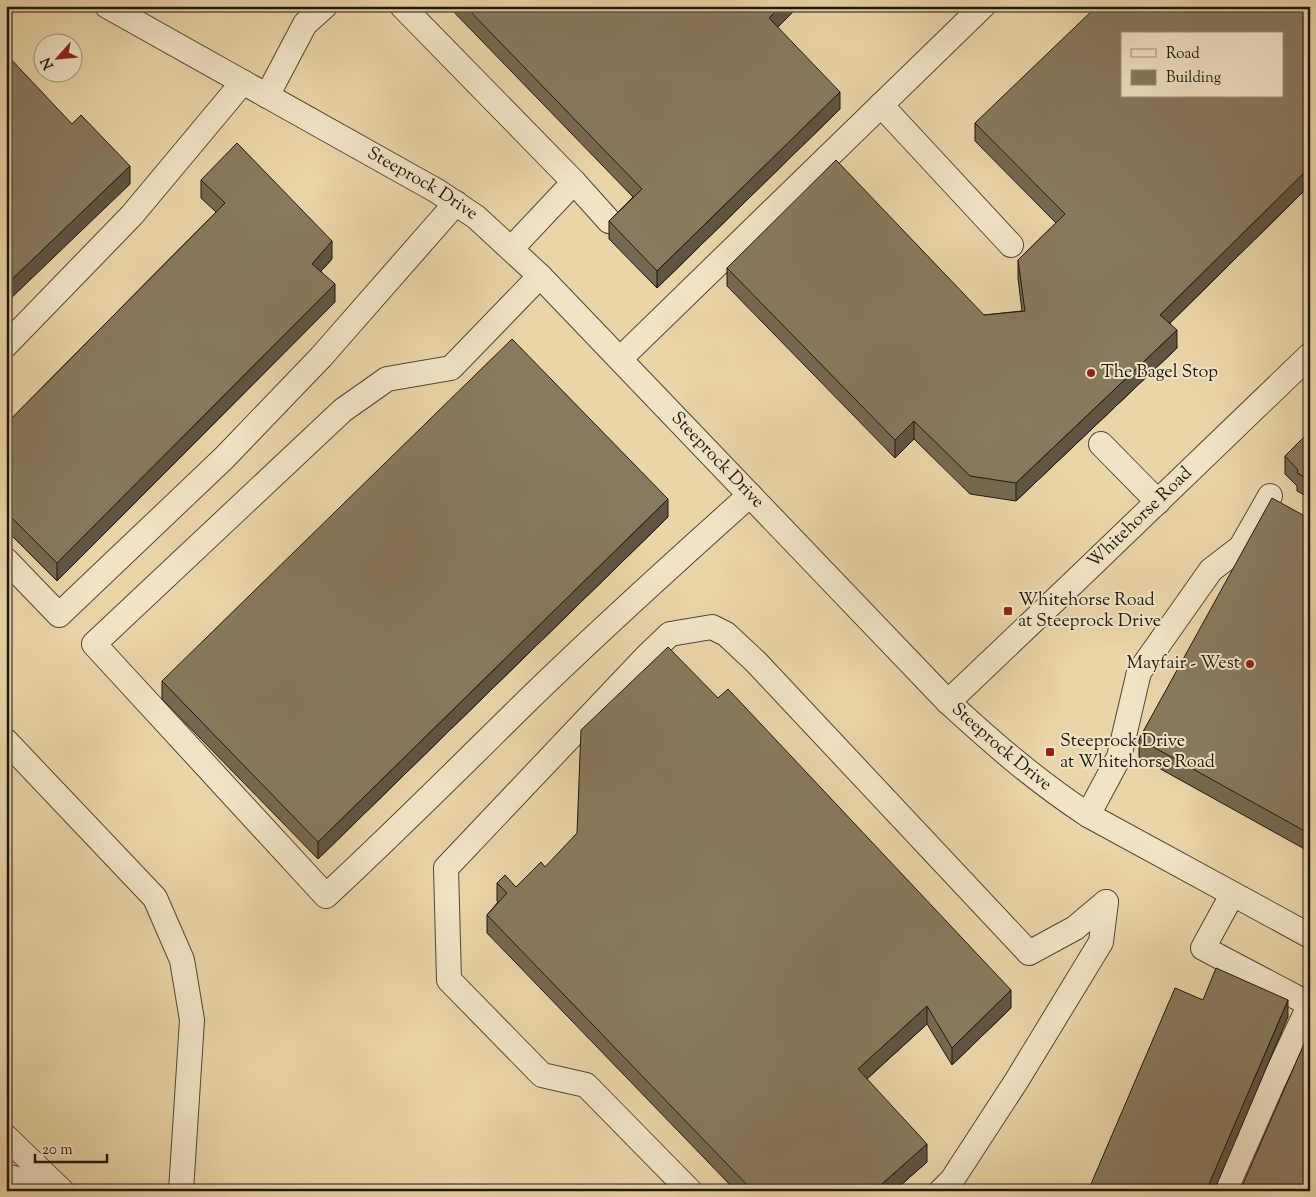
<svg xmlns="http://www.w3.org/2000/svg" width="1316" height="1197" viewBox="0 0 1316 1197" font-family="'Sorts Mill Goudy',serif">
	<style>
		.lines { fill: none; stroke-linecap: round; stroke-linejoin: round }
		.minor-casing { stroke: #514634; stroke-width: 26 }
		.minor { stroke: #f1e4c6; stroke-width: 24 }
		.wall { fill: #756951; stroke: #1e170e }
		.shaded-wall { fill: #5f5542; stroke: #1e170e }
		.building { fill: #887a5e; stroke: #1e170e; fill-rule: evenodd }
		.poi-dot { fill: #8f2418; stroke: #f1e4c6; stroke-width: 2 }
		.labels { text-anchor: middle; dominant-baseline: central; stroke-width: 4; stroke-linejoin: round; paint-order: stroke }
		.street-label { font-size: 18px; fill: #1e170e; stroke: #f1e4c6 }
		.poi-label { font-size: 18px; fill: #1e170e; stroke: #f1e4c6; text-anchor: start }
	</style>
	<rect width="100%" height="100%" fill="#ead5a8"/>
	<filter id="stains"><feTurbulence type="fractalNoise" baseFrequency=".004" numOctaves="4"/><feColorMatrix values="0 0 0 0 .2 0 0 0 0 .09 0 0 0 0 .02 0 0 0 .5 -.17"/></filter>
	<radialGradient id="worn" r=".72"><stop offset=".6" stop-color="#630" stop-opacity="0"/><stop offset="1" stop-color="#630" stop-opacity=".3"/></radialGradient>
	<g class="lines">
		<g class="minor-casing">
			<g id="minor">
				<path id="s1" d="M107 6 437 191 476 217 540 276 948 702C994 744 1035 780 1088 815L1310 936"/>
				<path d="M402 6 574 182 609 221"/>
				<path d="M267 96 305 24 325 6"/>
				<path d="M881 105 1011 245"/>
				<path d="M511 249 574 182"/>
				<path d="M540 276 451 368 387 379 343 410 94 644 326 896C395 832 461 766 528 700 600 630 675 562 750 495"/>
				<path d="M6 345 132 215 243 82"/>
				<path d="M620 359 983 6"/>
				<path d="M1101 444 1158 502"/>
				<path d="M6 560 59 615 224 458 321 357 456 203"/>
				<path id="s2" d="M948 702 1072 584 1310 355"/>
				<path d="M6 741 155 898 182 960 192 1020 181 1191"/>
				<path d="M1088 815 1119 757 1139 672 1211 570 1241 547 1270 496"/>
				<path d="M1232 895 1203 948 1309 1004"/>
				<path d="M6 1137 62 1191"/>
				<path d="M6 1176 60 1190"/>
				<path d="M690 1191 586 1085 542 1075 449 980 446 868 645 658 670 634 712 627 726 634 756 662 1029 953 1075 928 1106 902"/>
				<path d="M941 1191 952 1180 1017 1080 1101 942 1106 902"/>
				<path d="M1225 1191 1274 1080 1310 1004"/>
			</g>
		</g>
		<use href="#minor" class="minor"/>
	</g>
	<g class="wall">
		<path d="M448 6H799L777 27 840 109 657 288 609 239V221L633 197Z"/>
		<path d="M1310 6V185L1170 323 1177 348 1016 501 970 494 914 439 895 458 727 286V268L984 315 1022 311 1018 278V260L1056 223 975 141V123Z"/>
		<path d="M201 180 332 259 321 271 335 302 57 581 6 530V424L216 212 201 198Z"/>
		<path d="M1310 431V498L1297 491V486L1285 474V456Z"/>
		<path d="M668 517 318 859 162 699V681Z"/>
		<path d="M1310 519V852L1139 757V739Z"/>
		<path d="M545 867 1011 1008 952 1065 927 1024 867 1079 927 1162 894 1191H736L487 933V915L498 902 497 901V883L516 887Z"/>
	</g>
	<g class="shaded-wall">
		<path d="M781 6H799L769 36V18Z"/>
		<path d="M840 92V109L657 288V271Z"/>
		<path d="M130 166V184L6 303V285Z"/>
		<path d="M1310 167V185L1160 333V315Z"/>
		<path d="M332 241V259L312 281V264Z"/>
		<path d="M335 284V302L57 581V563Z"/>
		<path d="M1177 330V348L1016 501V483Z"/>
		<path d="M914 421V439L895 458V440Z"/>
		<path d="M668 499V517L318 859V842Z"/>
		<path d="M1011 990V1008L952 1065V1048Z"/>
		<path d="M1288 1000V1017L1214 1191H1206Z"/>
		<path d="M927 1006V1024L858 1087V1069Z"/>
		<path d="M927 1144V1162L894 1191H874Z"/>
	</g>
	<g class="building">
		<path d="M465 6H781L769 18 840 92 657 271 609 221 642 189Z"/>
		<path d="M1097 6H1310V167L1160 315 1177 330 1016 483 970 476 914 421 895 440 727 268 836 160 984 315 1025 311 1018 260 1065 214 975 123ZM1122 34H1282V96H1122Z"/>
		<path d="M6 54 72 124 81 115 130 166 6 285Z"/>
		<path d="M237 143 332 241 312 264 335 284 57 563 6 512V424L225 203 201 180Z"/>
		<path d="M512 339 668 499 318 842 162 681Z"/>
		<path d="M1310 431V480L1297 473 1298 470 1285 456Z"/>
		<path d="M1272 498 1310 519V834L1139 739Z"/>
		<path d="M668 647 718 698 728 689 1011 990 952 1048 927 1006 858 1069 927 1144 874 1191H753L487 915 507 893 497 883 505 875 516 887 541 862 545 867 577 833 581 730Z"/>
		<path d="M1216 968 1288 1000 1206 1191H1088L1175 988 1203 1000Z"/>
		<path d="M1310 1030V1191H1240Z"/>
	</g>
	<g class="poi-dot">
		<circle cx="1091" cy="373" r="5"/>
		<rect x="1003" y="606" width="10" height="10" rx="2.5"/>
		<circle cx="1250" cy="664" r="5"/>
		<rect x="1045" y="747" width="10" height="10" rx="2.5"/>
	</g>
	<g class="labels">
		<g class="street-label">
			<text stroke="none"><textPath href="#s1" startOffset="362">Steeprock Drive</textPath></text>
			<text stroke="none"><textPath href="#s1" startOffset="768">Steeprock Drive</textPath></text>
			<text stroke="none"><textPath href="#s2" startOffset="266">Whitehorse Road</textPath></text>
			<text stroke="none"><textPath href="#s1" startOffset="1172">Steeprock Drive</textPath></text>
		</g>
		<g class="poi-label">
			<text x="1101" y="373">The Bagel Stop</text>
			<text x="1018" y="601">Whitehorse Road<tspan x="1018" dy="21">at Steeprock Drive</tspan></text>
			<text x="1240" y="664" text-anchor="end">Mayfair - West</text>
			<text x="1060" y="742">Steeprock Drive<tspan x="1060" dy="21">at Whitehorse Road</tspan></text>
		</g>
	</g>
	<rect width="1316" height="1197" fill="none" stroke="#ead5a8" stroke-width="25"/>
	<rect x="8" y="8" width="1301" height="1182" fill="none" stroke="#1e170e" stroke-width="2.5"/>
	<rect x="12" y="12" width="1291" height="1172" fill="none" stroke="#1e170e"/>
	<rect x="1121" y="32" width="162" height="65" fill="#f1e4c6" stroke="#9d927c"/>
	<rect x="1131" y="49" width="25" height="8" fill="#f1e4c6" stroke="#9d927c"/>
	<text x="1166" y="58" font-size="15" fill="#1e170e">Road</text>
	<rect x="1131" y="70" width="25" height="15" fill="#887a5e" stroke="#9d927c"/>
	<text x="1166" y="82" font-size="15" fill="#1e170e">Building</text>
	<g transform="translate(58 58) rotate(243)"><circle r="24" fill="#f1e4c6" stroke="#9d927c"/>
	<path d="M0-4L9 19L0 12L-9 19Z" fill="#8f2418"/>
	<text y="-8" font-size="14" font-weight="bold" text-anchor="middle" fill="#1e170e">N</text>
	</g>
	<path d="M35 1154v8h72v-8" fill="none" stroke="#1e170e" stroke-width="2.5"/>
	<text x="42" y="1154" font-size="15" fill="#1e170e" stroke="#f1e4c6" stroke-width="4" paint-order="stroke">20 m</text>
	<rect width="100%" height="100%" filter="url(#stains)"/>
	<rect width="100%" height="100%" fill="url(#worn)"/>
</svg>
